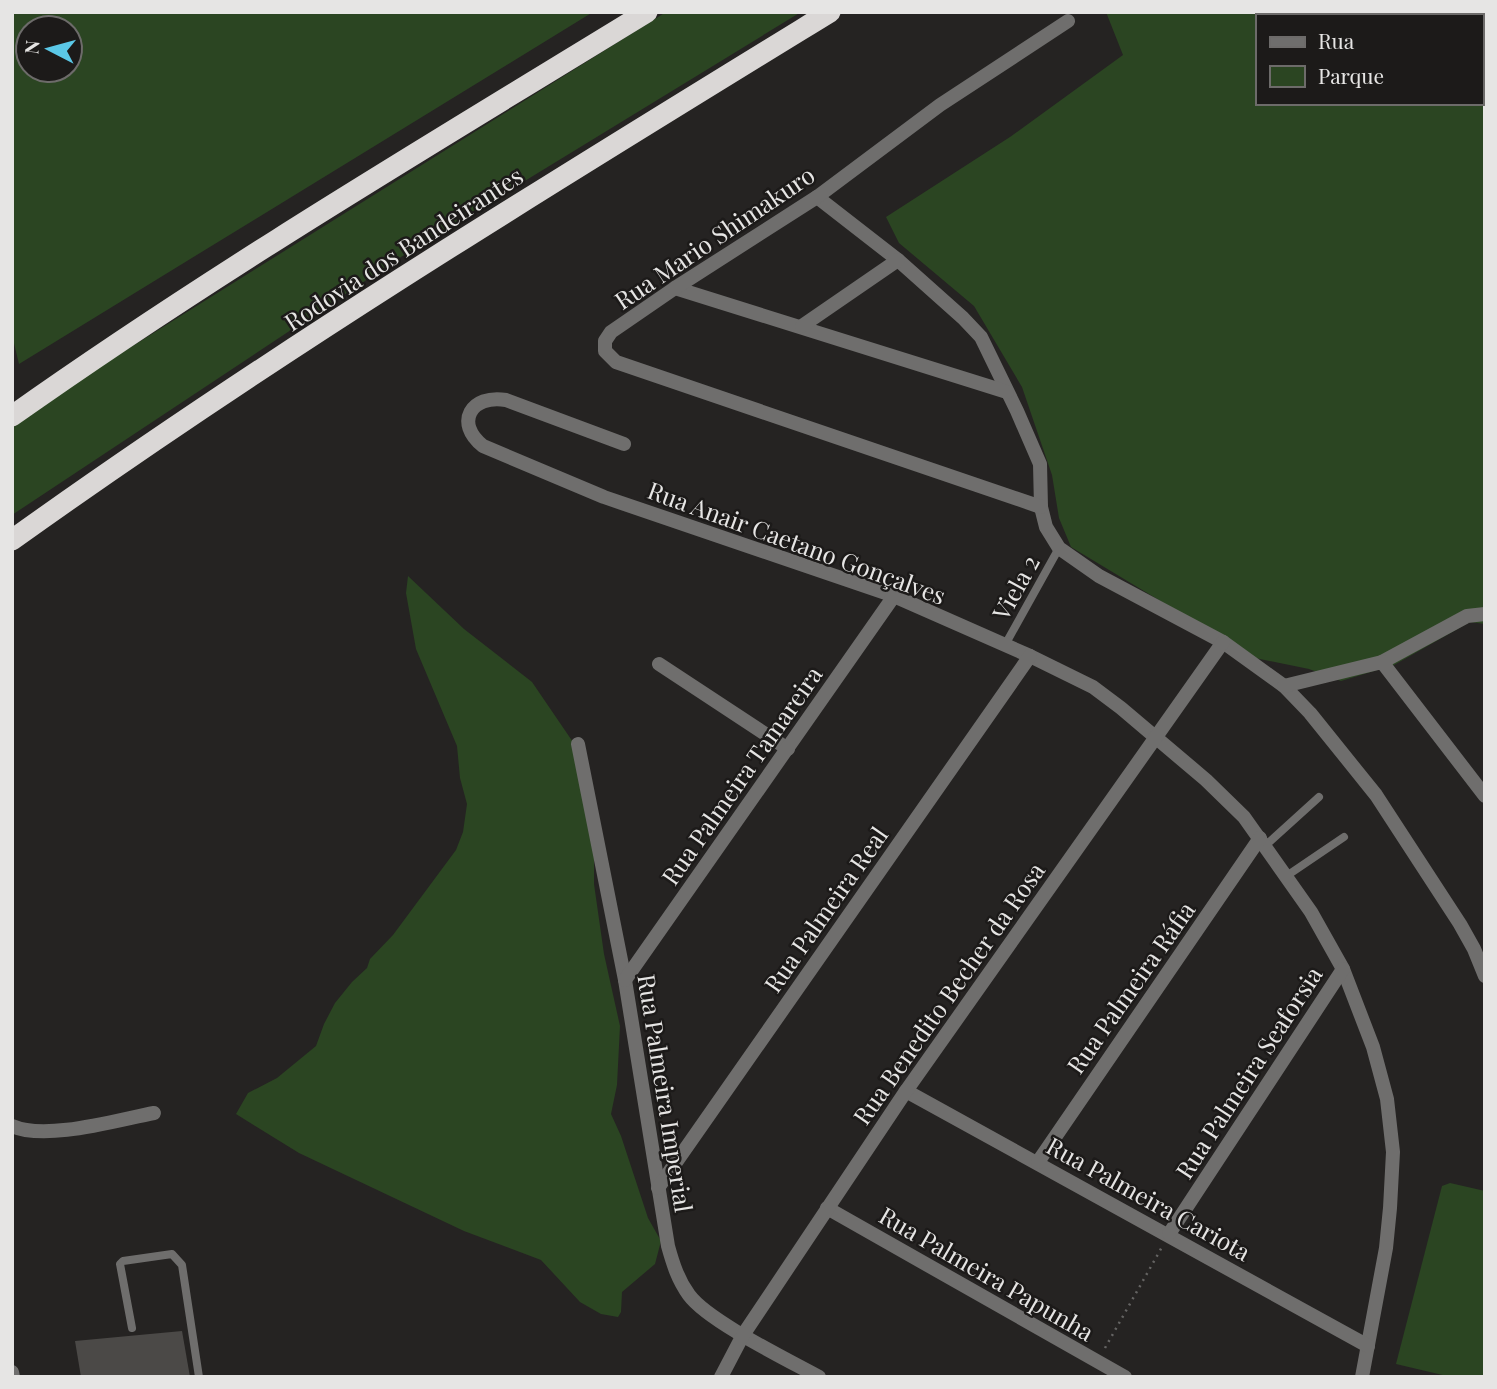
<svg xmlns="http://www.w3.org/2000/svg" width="1497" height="1389" viewBox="0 0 1497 1389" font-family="'Playfair Display',serif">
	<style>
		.green { fill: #2b4522; fill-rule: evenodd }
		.building { fill: #4b4947 }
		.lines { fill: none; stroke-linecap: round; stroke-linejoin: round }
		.path { stroke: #656463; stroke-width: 2.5; stroke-dasharray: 2 5; stroke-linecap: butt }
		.service { stroke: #6f6e6d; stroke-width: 8 }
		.minor { stroke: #6f6e6d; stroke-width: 14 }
		.motorway { stroke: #dad7d6; stroke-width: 21 }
		.labels { text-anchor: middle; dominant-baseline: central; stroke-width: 5; stroke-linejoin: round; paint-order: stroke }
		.street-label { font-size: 24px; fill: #e6e5e4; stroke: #1c1a19 }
	</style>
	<rect width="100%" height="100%" fill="#252322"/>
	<g class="green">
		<path d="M12 12H593L19 364 12 335ZM70 28V70H28V28Z"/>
		<path d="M666 12H801L404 255 12 515V428L88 374Z"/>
		<path d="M1106 12H1485V624L1470 622 1394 665 1341 681 1309 669 1255 658 1071 547 1059 518 1052 475 1022 387 974 306 899 243 886 217 1010 137 1123 55ZM1257 16H1481V103H1257Z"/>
		<path d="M408 576 464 629 532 682 577 748 594 804V884L604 954 620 1026 617 1085 611 1114 621 1136 648 1218 661 1241 655 1264 622 1292 621 1312 618 1317 601 1314 580 1302 541 1260 464 1231 299 1153 236 1114 248 1093 277 1078 316 1046 324 1024 335 1003 352 982 367 968 370 959 393 935 456 850 463 832 467 804 460 778 457 746 416 649 406 593Z"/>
		<path d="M1450 1183 1485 1191V1377H1451L1396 1364 1442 1186Z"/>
	</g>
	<path class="building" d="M182 1331 190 1377H81L75 1341Z"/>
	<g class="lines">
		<path class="path" d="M1105 1348 1162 1247"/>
		<g class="service">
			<path d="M1481 20 1485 41"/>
			<path d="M1005 645 1059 548"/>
			<path d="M1265 846 1319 797"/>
			<path d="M1285 877 1344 837"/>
			<path d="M132 1328 120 1264 123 1261 172 1254 182 1265 199 1377"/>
		</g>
		<g class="minor">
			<path d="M817 197 898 260 963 318 981 337 1017 411 1040 464 1041 507 1046 527 1059 548 1099 576 1223 642 1284 686 1310 713 1376 795 1460 924 1474 949 1485 976"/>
			<path d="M675 288 1007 392"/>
			<path d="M802 326 898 260"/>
			<path d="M624 444 506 400C471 394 454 423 483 446L604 497 894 596 1030 656 1093 687 1121 708 1206 780 1244 817 1311 912 1343 969 1373 1047 1387 1099 1393 1152 1390 1208 1386 1248 1362 1377"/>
			<path d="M1041 507 616 362 605 351V341L611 332 675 288 817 197 940 105 1068 21"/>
			<path d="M1382 662 1467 616 1485 614"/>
			<path d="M659 664 788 749"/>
			<path d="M1284 686 1382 662 1485 796"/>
			<path d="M578 744 625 980 668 1246C673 1264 678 1280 689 1295 708 1321 788 1360 819 1377"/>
			<path d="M625 980 894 596"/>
			<path d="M906 1091 1368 1346"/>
			<path d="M12 1126C46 1141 117 1120 154 1113"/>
			<path d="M1038 1162 1260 838"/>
			<path d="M658 1188 1030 656"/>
			<path d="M827 1208 1125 1377"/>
			<path d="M1169 1234 1343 969"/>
			<path d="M12 1372 13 1377"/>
			<path d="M721 1377 743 1335 906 1091 1223 642"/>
		</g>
		<g class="motorway">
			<path d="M12 416C217 271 433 143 647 12"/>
			<path d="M12 540C276 351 553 182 830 12"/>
		</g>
	</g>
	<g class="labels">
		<g class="street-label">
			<text transform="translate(714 237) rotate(-34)">Rua Mario Shimakuro</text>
			<text transform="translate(403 248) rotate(-33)">Rodovia dos Bandeirantes</text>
			<text transform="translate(797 542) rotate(20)">Rua Anair Caetano Gonçalves</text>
			<text transform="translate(1015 587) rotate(-61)">Viela 2</text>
			<text transform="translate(741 775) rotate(-55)">Rua Palmeira Tamareira</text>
			<text transform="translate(825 909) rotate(-55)">Rua Palmeira Real</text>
			<text transform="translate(1130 987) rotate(-55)">Rua Palmeira Ráfia</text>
			<text transform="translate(948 993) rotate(-55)">Rua Benedito Becher da Rosa</text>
			<text transform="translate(1248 1072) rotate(-57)">Rua Palmeira Seaforsia</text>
			<text transform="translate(666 1093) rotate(81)">Rua Palmeira Imperial</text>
			<text transform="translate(1149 1198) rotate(29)">Rua Palmeira Cariota</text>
			<text transform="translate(987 1273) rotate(30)">Rua Palmeira Papunha</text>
		</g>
	</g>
	<rect width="1497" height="1389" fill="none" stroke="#e6e5e4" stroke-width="28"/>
	<rect x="1256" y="14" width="228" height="91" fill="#1c1a19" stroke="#6d6b6a" stroke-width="2"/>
	<rect x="1270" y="37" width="35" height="10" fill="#6f6e6d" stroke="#6d6b6a" stroke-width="2"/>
	<text x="1318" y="49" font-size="21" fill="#e6e5e4">Rua</text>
	<rect x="1270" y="66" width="35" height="21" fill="#2b4522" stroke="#6d6b6a" stroke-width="2"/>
	<text x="1318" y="84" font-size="21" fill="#e6e5e4">Parque</text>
	<g transform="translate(49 49) rotate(276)"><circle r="33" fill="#1c1a19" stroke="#6d6b6a" stroke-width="2"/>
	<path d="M0-5L12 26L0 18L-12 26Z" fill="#5bc8e7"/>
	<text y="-10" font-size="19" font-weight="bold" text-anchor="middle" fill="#e6e5e4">N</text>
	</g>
</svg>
